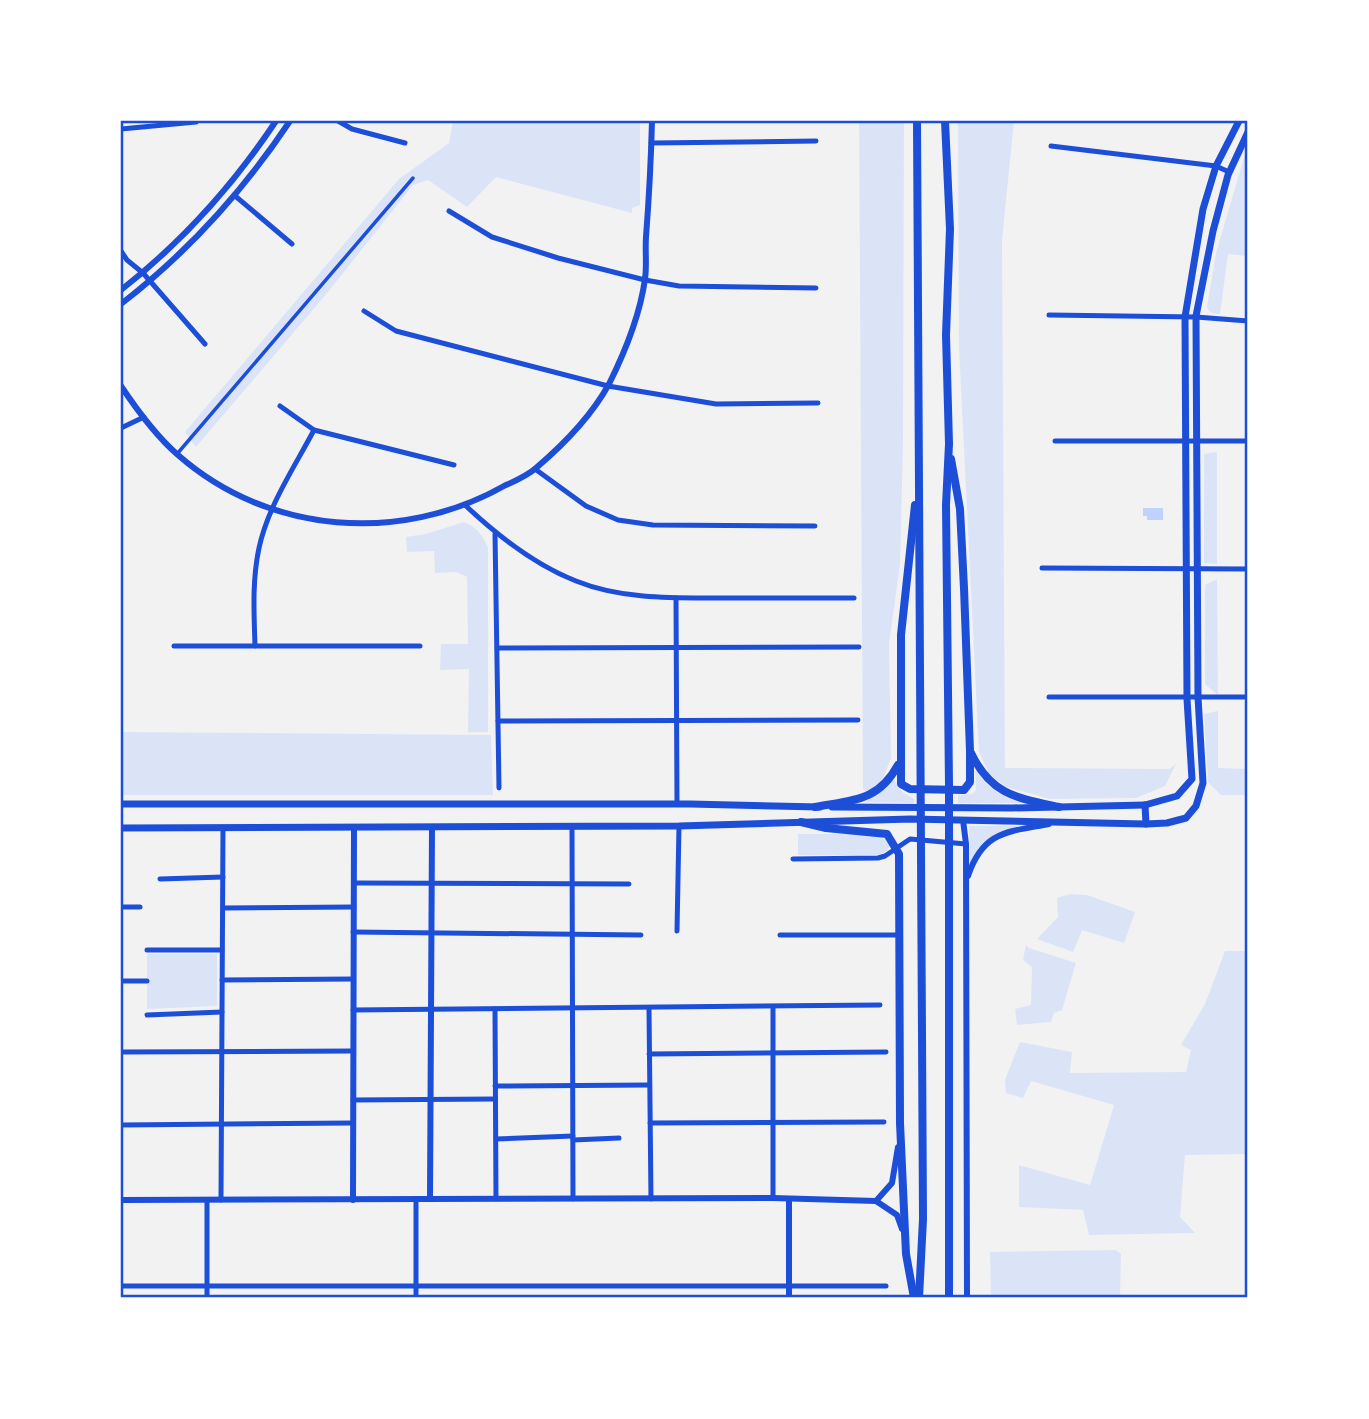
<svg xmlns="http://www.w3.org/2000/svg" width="1369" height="1419" viewBox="0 0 1369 1419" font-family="Quicksand,sans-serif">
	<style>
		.green { fill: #dbe4f7 }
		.water { fill: #bfd3fe }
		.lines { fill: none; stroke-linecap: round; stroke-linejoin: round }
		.pedestrian { stroke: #1d4ed8; stroke-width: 3.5 }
		.minor { stroke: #1d4ed8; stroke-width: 5 }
		.tertiary { stroke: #1d4ed8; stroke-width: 6 }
		.secondary { stroke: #1d4ed8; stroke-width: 7 }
		.trunk { stroke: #1d4ed8; stroke-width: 8 }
		.neatline { fill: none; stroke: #1d4ed8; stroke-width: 2.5 }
	</style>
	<rect width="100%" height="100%" fill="#f2f2f2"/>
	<g class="green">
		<path d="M453 121H640V205L632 208V213L496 177 467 207 428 180 413 185 328 292 196 447 185 432 399 179 449 143Z"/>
		<path d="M859 121H904L903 442 900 564 889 644 891 758 881 784 868 793 863 789Z"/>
		<path d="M958 121H1014L1002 240 1005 768 1169 769 1176 764 1165 786 1136 798 1050 799 1006 787 989 774 979 752 959 348Z"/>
		<path d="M1245 154 1248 155V256L1228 254 1220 314C1213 314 1209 313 1207 307L1216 253Z"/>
		<path d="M1217 452V564L1204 563V454Z"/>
		<path d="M464 522C477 527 483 535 488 548V732H468L469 669 440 670 441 644H468L467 577 456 572 435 573 434 551 407 552 406 537 426 534Z"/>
		<path d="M1217 579 1218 695 1205 684V585Z"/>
		<path d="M1218 711V768L1248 769V795H1221L1208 782 1204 714Z"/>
		<path d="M121 732 491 735 493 795H121Z"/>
		<path d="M975 769C987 787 1001 797 1022 803H958V795L972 794 976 790Z"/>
		<path d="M894 779 902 792 914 799V803L858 802 877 796Z"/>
		<path d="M969 826H1021C997 831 980 839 970 863Z"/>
		<path d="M798 834H855L886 839 891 844 887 851 878 855H798Z"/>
		<path d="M1070 894 1087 895 1135 912 1124 943 1082 930 1073 952 1037 939 1058 917 1057 898Z"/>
		<path d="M1026 945 1029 948 1076 963 1062 1010 1054 1013 1051 1022 1017 1025 1015 1009 1031 1005 1032 967 1023 960Z"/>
		<path d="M1225 951H1248V1154L1185 1155 1180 1217 1195 1233 1089 1235 1083 1210 1019 1207V1165L1090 1185 1114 1105 1031 1081 1023 1098 1006 1093 1005 1080 1020 1042 1072 1052 1070 1073 1186 1072 1191 1050 1181 1045 1205 1004Z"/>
		<path d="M147 954H217V1006L147 1009Z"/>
		<path d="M1116 1250 1121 1254 1120 1298H991L990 1252Z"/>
	</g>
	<path class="water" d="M1143 508H1163V520H1147V516H1143Z"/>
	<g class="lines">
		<path class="pedestrian" d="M177 454 413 178"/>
		<g class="minor">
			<path d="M338 121 352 129 405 143"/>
			<path d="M121 129 196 122"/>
			<path d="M651 143 816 141"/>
			<path d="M1051 146 1216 166 1229 172"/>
			<path d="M234 195 292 244"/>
			<path d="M449 211 492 237 558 258 645 280 679 286 816 288"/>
			<path d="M121 251 127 260 143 273 205 344"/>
			<path d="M364 311 396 331 608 386 716 404 818 403"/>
			<path d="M1049 315 1196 317 1248 321"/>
			<path d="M280 406 314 430 454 465"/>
			<path d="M121 428 144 417"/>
			<path d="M1055 441H1248"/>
			<path d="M535 469 586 506 618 520 653 525 815 526"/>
			<path d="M466 506C498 536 535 565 576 581 623 600 676 598 725 598 768 598 811 598 854 598"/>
			<path d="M495 534 499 788"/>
			<path d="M1042 568 1248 569"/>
			<path d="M676 598 677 804"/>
			<path d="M174 646H420"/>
			<path d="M255 646C254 613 252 581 259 548 268 506 294 468 314 430"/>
			<path d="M497 648 859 647"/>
			<path d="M1049 697H1248"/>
			<path d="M498 721 858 720"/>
			<path d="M572 827 573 1199"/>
			<path d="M793 859 878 858 885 856 910 839 966 844"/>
			<path d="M160 879 223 877"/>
			<path d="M354 883 629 884"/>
			<path d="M121 907H140"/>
			<path d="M223 908 354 907"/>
			<path d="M677 931 679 826"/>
			<path d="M353 932 641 935"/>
			<path d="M780 935H900"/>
			<path d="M147 950H222"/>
			<path d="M222 980 353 979"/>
			<path d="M121 981H147"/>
			<path d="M773 1007V1198"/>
			<path d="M649 1008 651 1199"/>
			<path d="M495 1009 496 1199"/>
			<path d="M353 1010 880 1005"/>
			<path d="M147 1015 222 1012"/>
			<path d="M121 1052 353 1051"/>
			<path d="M649 1054 886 1052"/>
			<path d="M495 1086 649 1085"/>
			<path d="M353 1100 495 1099"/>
			<path d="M650 1123 884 1122"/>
			<path d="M121 1125 353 1123"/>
			<path d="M496 1139 573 1136"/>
			<path d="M573 1140 619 1138"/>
			<path d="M207 1200V1298"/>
			<path d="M221 1200 223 828"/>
			<path d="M416 1200V1298"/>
			<path d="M121 1286H886"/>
		</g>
		<g class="tertiary">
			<path d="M121 290C181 243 234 184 276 121"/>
			<path d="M121 304C187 253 244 190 290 121"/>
			<path d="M121 386C137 410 156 436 178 455 269 535 401 544 504 486 515 481 527 476 536 468 563 445 592 415 609 384 625 352 640 315 645 279 647 266 645 251 646 237 649 198 651 160 652 121"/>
			<path d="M963 820 966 844 967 1298"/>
			<path d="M968 876C983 831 1007 832 1049 824"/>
			<path d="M430 1199 432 827"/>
			<path d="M789 1199V1298"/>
			<path d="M121 1200 773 1198 876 1201 897 1215 902 1229"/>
			<path d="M353 1200 354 827"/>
			<path d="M876 1201 892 1183 898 1147"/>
		</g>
		<g class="secondary">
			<path d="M121 804H690L820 807"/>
			<path d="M1145 805 1146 824"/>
			<path d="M832 807 1012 808 1145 805 1177 796 1192 779 1187 699 1185 317 1203 209 1216 166 1239 121"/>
			<path d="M121 828 679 826 910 819 1146 824 1167 823 1186 818 1196 806 1203 783 1198 697 1196 316 1213 231 1228 175 1248 132"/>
		</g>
		<g class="trunk">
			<path d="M917 121 923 1219 919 1298"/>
			<path d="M945 121 950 229 946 335 949 444 946 505 949 785V1298"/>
			<path d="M915 505 901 635V784L910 789 964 790 970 782V751L964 588 960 509 951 459"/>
			<path d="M971 753C991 795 1017 798 1059 807"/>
			<path d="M815 807C852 800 878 802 898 765"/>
			<path d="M801 822 826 828 887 834 899 854 900 1123 906 1254 914 1298"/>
		</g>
	</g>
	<rect width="1369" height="1419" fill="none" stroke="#ffffff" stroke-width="245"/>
	<rect x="122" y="122" width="1124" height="1174" class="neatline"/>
</svg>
